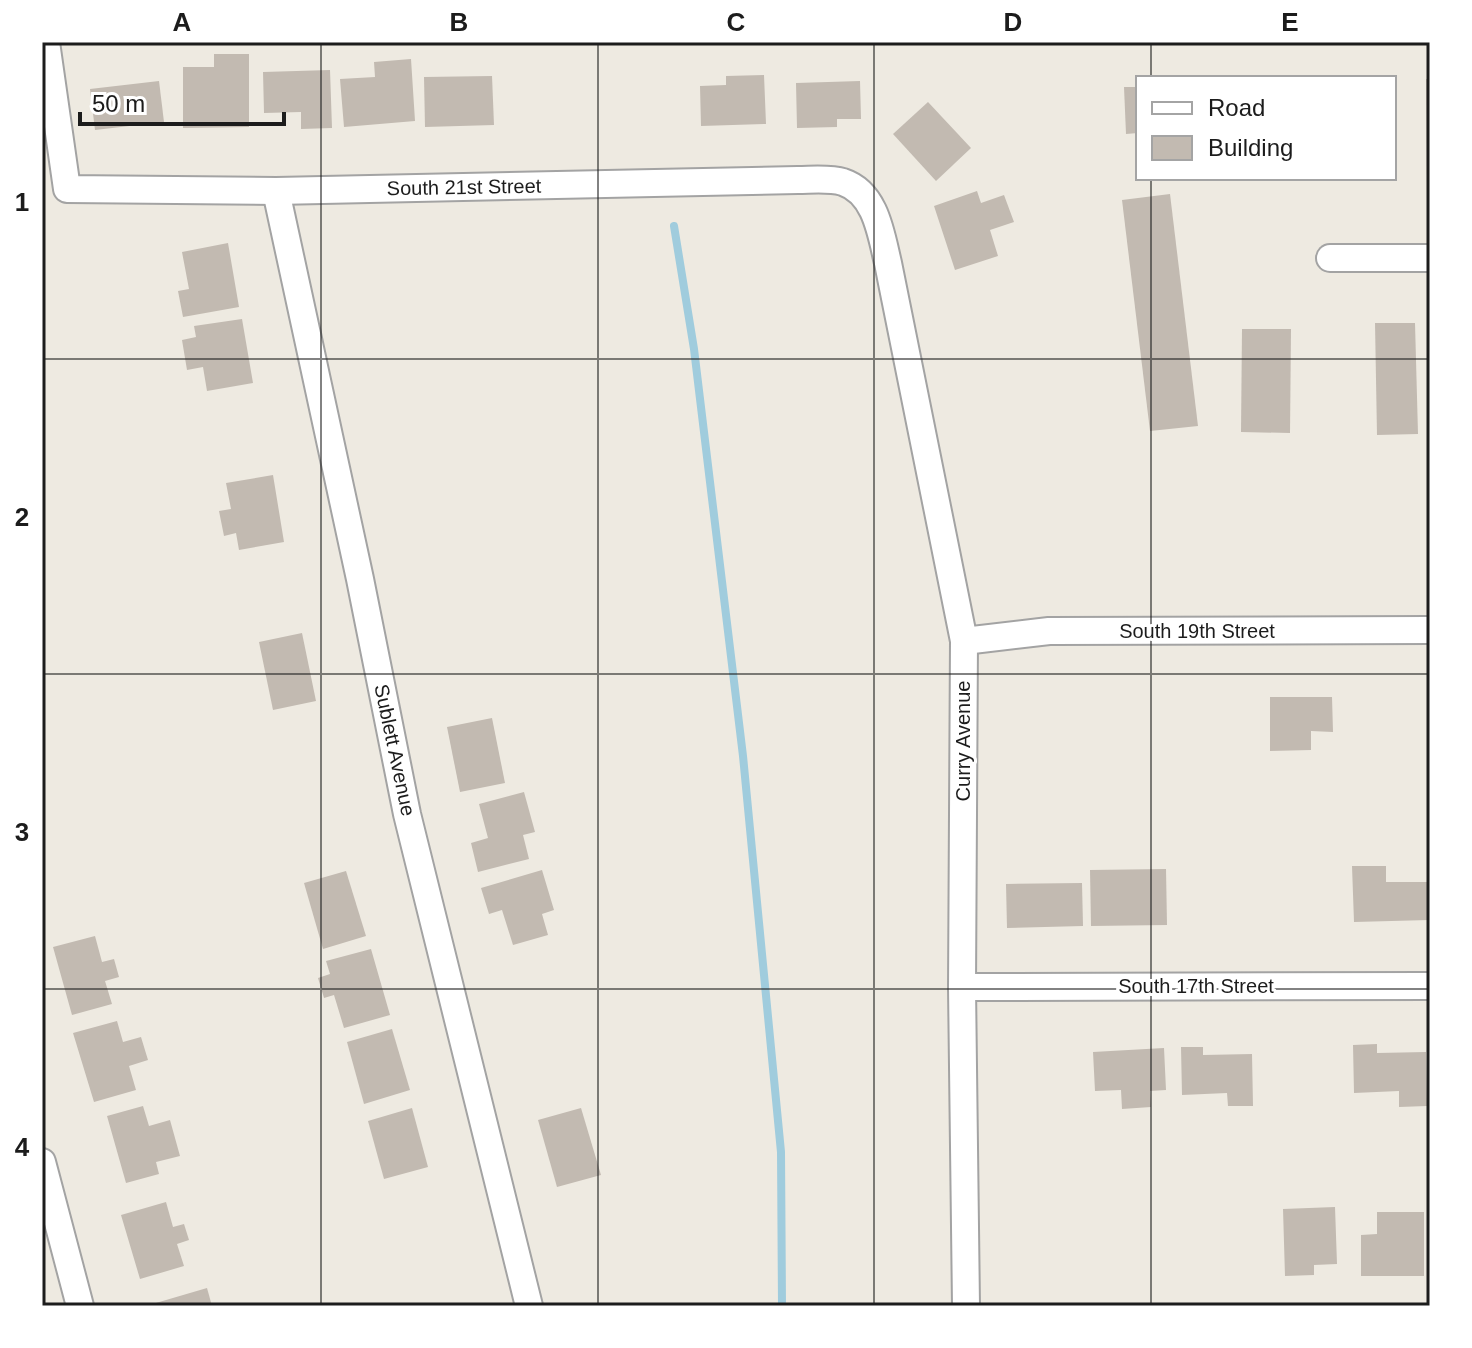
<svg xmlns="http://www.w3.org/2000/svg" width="1472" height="1348" viewBox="0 0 1472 1348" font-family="Arial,sans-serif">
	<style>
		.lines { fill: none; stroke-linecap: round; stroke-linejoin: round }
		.stream { stroke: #a0ccdd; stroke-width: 8 }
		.building { fill: #c2bab1 }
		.street-casing { stroke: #a3a3a3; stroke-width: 30 }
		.street { stroke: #fff; stroke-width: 26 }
		.grid { fill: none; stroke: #1c1c1c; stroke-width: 2; stroke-opacity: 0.55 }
		.labels { text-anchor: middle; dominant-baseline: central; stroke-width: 6; stroke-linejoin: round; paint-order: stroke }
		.street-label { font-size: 20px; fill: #1c1c1c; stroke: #fff }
		.neatline { fill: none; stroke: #1c1c1c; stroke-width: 3 }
		.grid-label { font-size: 26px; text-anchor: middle; font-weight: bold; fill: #1c1c1c }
	</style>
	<rect width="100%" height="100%" fill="#eeeae1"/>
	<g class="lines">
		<path class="stream" d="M674 226 694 349 743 756 781 1152 782 1306"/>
	</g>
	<g class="building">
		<path d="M214 54H249V127L183 128V67H214Z"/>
		<path d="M411 59 415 121 344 127 340 79 375 77 374 62Z"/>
		<path d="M330 70 332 128 301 129V112L264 113 263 72Z"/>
		<path d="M764 75 766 124 701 126 700 86 726 85V76Z"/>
		<path d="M492 76 494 125 425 127 424 77Z"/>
		<path d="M1426 79H1430V201H1427Z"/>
		<path d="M159 81 164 122 95 130 90 89Z"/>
		<path d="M860 81 861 119H837V127L797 128 796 83Z"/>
		<path d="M1124 87H1138V133L1126 134Z"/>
		<path d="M928 102 971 148 936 181 893 134Z"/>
		<path d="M977 191 981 203 1004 195 1014 222 990 230 998 256 955 270 934 206Z"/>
		<path d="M1170 194 1198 426 1150 431 1122 200Z"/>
		<path d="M228 243 239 307 183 317 178 291 189 289 182 252Z"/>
		<path d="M242 319 253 383 207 391 203 367 187 370 182 340 196 337 194 326Z"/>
		<path d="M1375 323H1415L1418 434 1377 435Z"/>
		<path d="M1242 329H1291L1290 433 1241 432Z"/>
		<rect x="1427" y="331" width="3" height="23"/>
		<path d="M273 475 284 542 239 550 236 533 224 536 219 511 231 509 226 483Z"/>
		<path d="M302 633 316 701 273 710 259 642Z"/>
		<path d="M1270 697H1332L1333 732 1311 731V750L1270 751Z"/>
		<path d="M492 718 505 783 460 792 447 727Z"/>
		<path d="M524 792 535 832 523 835 529 859 478 872 471 843 488 838 479 804Z"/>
		<path d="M1352 866H1386V882H1428L1429 920 1354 922Z"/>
		<path d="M1166 869 1167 925 1091 926 1090 870Z"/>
		<path d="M542 870 554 910 542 914 548 935 513 945 502 910 489 914 481 888Z"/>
		<path d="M346 871 366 936 323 949 304 883Z"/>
		<path d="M1082 883 1083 926 1007 928 1006 884Z"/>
		<path d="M95 936 102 962 114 959 119 977 105 981 112 1004 72 1015 53 947Z"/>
		<path d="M371 949 390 1015 344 1028 334 995 324 998 318 978 330 974 326 961Z"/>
		<path d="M117 1021 123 1042 141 1037 148 1060 129 1066 136 1090 94 1102 73 1033Z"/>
		<path d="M392 1029 410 1090 364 1104 347 1042Z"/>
		<path d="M1377 1044V1053L1426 1052 1427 1106 1399 1107V1091L1354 1093 1353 1045Z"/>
		<path d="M1181 1047H1203V1055L1252 1054 1253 1106H1228L1227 1093 1182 1095Z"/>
		<path d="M1164 1048 1166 1090 1150 1091 1151 1107 1122 1109 1121 1090 1095 1091 1093 1052Z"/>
		<path d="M143 1106 149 1126 170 1120 180 1156 156 1162 159 1174 126 1183 107 1116Z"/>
		<path d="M412 1108 428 1167 384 1179 368 1121Z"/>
		<path d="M581 1108 601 1175 557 1187 538 1120Z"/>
		<path d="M166 1202 173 1227 184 1224 189 1240 177 1244 184 1266 140 1279 121 1215Z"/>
		<path d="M1335 1207 1337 1264 1314 1265V1275L1285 1276 1283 1209Z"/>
		<path d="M1377 1212H1424V1276H1361V1235L1377 1234Z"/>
		<path d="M207 1288 212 1306H149V1305Z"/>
	</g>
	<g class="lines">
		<g class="street-casing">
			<g id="street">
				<path d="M46 42 67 189 276 191 798 180C811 180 830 178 843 182 876 193 881 234 888 263L964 641 962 987 966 1306"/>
				<path d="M276 191 360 579 407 814 529 1306"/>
				<path d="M1330 258H1430"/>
				<path d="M964 641 1049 631 1430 630"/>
				<path d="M962 987 1430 986"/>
				<path d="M42 1162 80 1306"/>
			</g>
		</g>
		<use href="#street" class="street"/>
	</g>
	<path class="grid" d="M321 42V1306M598 42V1306M874 42V1306M1151 42V78M1151 178V1306M42 359H1430M42 674H1430M42 989H1430"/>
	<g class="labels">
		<g class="street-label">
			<text transform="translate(464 187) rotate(-1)">South 21st Street</text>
			<text x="1197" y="631">South 19th Street</text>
			<text transform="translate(963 741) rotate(-90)">Curry Avenue</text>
			<text transform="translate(395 750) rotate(78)">Sublett Avenue</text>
			<text x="1196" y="986">South 17th Street</text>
		</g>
	</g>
	<rect width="1472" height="1348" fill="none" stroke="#ffffff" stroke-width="88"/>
	<rect x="1136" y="76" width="260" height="104" fill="#ffffff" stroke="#a4a4a4" stroke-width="2"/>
	<rect x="1152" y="102" width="40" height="12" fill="#ffffff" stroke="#a4a4a4" stroke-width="2"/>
	<text x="1208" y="116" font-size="24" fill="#1c1c1c">Road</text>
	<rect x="1152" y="136" width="40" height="24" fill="#c2bab1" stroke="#a4a4a4" stroke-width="2"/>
	<text x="1208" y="156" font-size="24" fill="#1c1c1c">Building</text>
	<path d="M80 112v12h204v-12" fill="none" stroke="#1c1c1c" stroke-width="4"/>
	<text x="92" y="112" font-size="24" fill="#1c1c1c" stroke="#ffffff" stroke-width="6" paint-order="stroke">50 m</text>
	<rect x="44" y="44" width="1384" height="1260" class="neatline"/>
	<g class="grid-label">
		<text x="182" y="31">A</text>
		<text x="459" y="31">B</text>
		<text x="736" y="31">C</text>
		<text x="1013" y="31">D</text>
		<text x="1290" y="31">E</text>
		<text x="22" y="211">1</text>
		<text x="22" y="526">2</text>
		<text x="22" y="841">3</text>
		<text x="22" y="1156">4</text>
	</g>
</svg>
